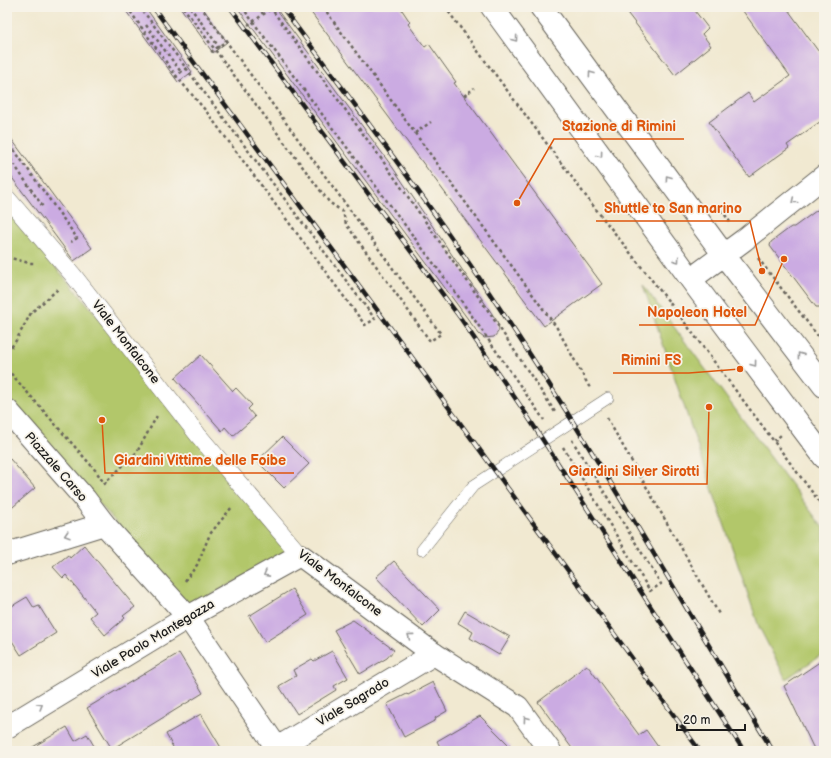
<svg xmlns="http://www.w3.org/2000/svg" width="831" height="758" viewBox="0 0 831 758" font-family="'Balsamiq Sans',sans-serif">
	<style>
		.green { fill: #b2c76b; stroke: #677244 }
		.building { fill: #cbabe2 }
		.lines { fill: none; stroke-linecap: round; stroke-linejoin: round }
		.service-casing { stroke: #67645b; stroke-width: 12 }
		.pedestrian-casing { stroke: #67645b; stroke-width: 18 }
		.minor-casing { stroke: #67645b; stroke-width: 24 }
		.tertiary-casing { stroke: #67645b; stroke-width: 24 }
		.path { stroke: #67645b; stroke-width: 2.5; stroke-dasharray: 3 3; stroke-linecap: butt }
		.service { stroke: #fff; stroke-width: 11 }
		.pedestrian { stroke: #fff; stroke-width: 17 }
		.minor { stroke: #fff; stroke-width: 22 }
		.tertiary { stroke: #fff; stroke-width: 22 }
		.rail-casing { stroke: #1c1c1c; stroke-width: 4.5 }
		.rail { stroke: #f7f3e8; stroke-width: 3; stroke-dasharray: 9; stroke-linecap: butt }
		.oneway { stroke: #999 }
		.labels { text-anchor: middle; dominant-baseline: central; stroke-width: 3.5; stroke-linejoin: round; paint-order: stroke }
		.street-label { font-size: 13px; fill: #1c1c1c; stroke: #f7f3e8 }
		.leader { fill: none; stroke: #de560d; stroke-width: 1.5 }
		.callout-dot { fill: #de560d; stroke: #f7f3e8; stroke-width: 1.5 }
		.callout-label { font-size: 14px; text-anchor: middle; font-weight: bold; fill: #de560d; stroke: #f7f3e8; stroke-width: 3.5; stroke-linejoin: round; paint-order: stroke }
	</style>
	<rect width="100%" height="100%" fill="#f7f3e8"/>
	<filter id="ink" filterUnits="userSpaceOnUse"><feTurbulence type="fractalNoise" baseFrequency=".025" numOctaves="2"/><feDisplacementMap in="SourceGraphic" scale="8" xChannelSelector="R" yChannelSelector="G"/><feConvolveMatrix kernelMatrix="1 2 1 2 8 2 1 2 1" color-interpolation-filters="sRGB"/></filter>
	<filter id="wash" filterUnits="userSpaceOnUse"><feTurbulence type="fractalNoise" baseFrequency=".012" numOctaves="4" result="noise"/><feDisplacementMap in="SourceGraphic" scale="16" xChannelSelector="R" yChannelSelector="G"/><feGaussianBlur stdDeviation="0.9" result="paint"/><feColorMatrix in="noise" values="0 0 0 0 0 0 0 0 0 0 0 0 0 0 0 0 0 1.4 0 .05"/><feComposite in="paint" operator="in"/></filter>
	<g filter="url(#wash)">
		<rect width="100%" height="100%" fill="#f1e9d1"/>
		<g class="green">
			<path d="M7 211 97 315 289 552 190 607 7 398Z"/>
			<path d="M643 285 824 529V653L786 679 759 627Z"/>
		</g>
		<g id="blocks">
			<g class="building">
				<path d="M123 7H145L192 72 178 82Z"/>
				<path d="M180 7H202L227 42 213 53Z"/>
				<path d="M237 7H275L393 168 497 321 499 329 498 332 494 337 484 338 479 334Z"/>
				<path d="M307 7H400L410 22 408 24 425 47 429 44 456 82 454 83 602 284 544 326Z"/>
				<path d="M637 7H692L708 28 702 34 711 46 675 75 628 14Z"/>
				<path d="M740 7H786L824 59V119L787 145 789 148 749 177 709 122 748 93 754 102 790 76Z"/>
				<path d="M7 133 92 248 74 261 7 171Z"/>
				<path d="M824 205V305L820 307H816L770 246 771 242 791 227H794Z"/>
				<path d="M201 355 233 391 236 388 252 405 248 409 255 417 233 436 225 427 222 431 175 378Z"/>
				<path d="M282 437 309 464 284 488 257 461Z"/>
				<path d="M10 459 35 488 7 512V461Z"/>
				<path d="M84 545 135 607 123 616 125 618 105 635 90 617 96 612 66 575 63 578 53 567 68 555 70 558Z"/>
				<path d="M394 561 440 610 423 627 376 577Z"/>
				<path d="M292 589 308 615 265 642 249 616Z"/>
				<path d="M27 597 34 608 39 606 56 633 21 655 7 633 11 630 7 623V609Z"/>
				<path d="M465 611 510 637 499 655 470 638 473 632 458 623Z"/>
				<path d="M353 620 394 650 387 658 360 674 334 630Z"/>
				<path d="M332 651 348 678 334 686 336 690 297 714 279 686 296 676 293 670 312 659 314 661Z"/>
				<path d="M179 653 203 693 112 749 87 708Z"/>
				<path d="M824 659V751H820L813 747 784 686Z"/>
				<path d="M587 665 639 735 646 730 661 751H574L538 702Z"/>
				<path d="M433 682 447 711 435 718 436 720 404 737 387 704 407 694 408 695Z"/>
				<path d="M201 714 223 751H175L166 734Z"/>
				<path d="M480 716 511 747 504 751H442L437 741Z"/>
				<path d="M67 727 75 741 87 734 97 751H26Z"/>
			</g>
		</g>
	</g>
	<g filter="url(#ink)">
		<use href="#blocks" fill-opacity="0" stroke="#67645b" stroke-width="1"/>
		<g class="lines">
			<g class="service-casing">
				<path id="service" d="M422 550 473 486 608 398"/>
			</g>
			<g class="pedestrian-casing">
				<path id="pedestrian" d="M7 198 73 275 198 435 300 555"/>
			</g>
			<g class="minor-casing">
				<g id="minor">
					<path d="M691 279 744 240 824 176"/>
					<path d="M7 410 85 499 104 524 188 617 279 751"/>
					<path d="M7 554 104 524"/>
					<path d="M7 727 188 617 300 555 434 654 518 707 550 751"/>
					<path d="M272 751 434 654"/>
				</g>
			</g>
			<g class="tertiary-casing">
				<g id="tertiary">
					<path d="M492 7 698 289 824 457"/>
					<path d="M541 7 724 255 824 386"/>
				</g>
			</g>
			<g class="path">
				<path d="M127 7 176 76 206 111 365 325 375 319 140 7"/>
				<path d="M183 7 329 202 343 212 346 224 430 341 441 334 201 7"/>
				<path d="M190 7 219 47"/>
				<path d="M242 7 458 296 544 420"/>
				<path d="M258 7 263 14"/>
				<path d="M270 7 380 157 489 312 555 412"/>
				<path d="M323 7 557 328 591 390"/>
				<path d="M445 7 591 203 673 307 824 508"/>
				<path d="M146 25 181 72"/>
				<path d="M248 25 274 7"/>
				<path d="M211 52 229 39"/>
				<path d="M175 77 190 65"/>
				<path d="M464 96 474 88"/>
				<path d="M415 133 431 122"/>
				<path d="M7 140 77 238 71 242"/>
				<path d="M7 154 43 207"/>
				<path d="M718 205 730 222"/>
				<path d="M7 257 29 263H36"/>
				<path d="M758 258 824 344"/>
				<path d="M7 351 14 344 31 313 58 289"/>
				<path d="M7 369 96 471 105 485"/>
				<path d="M607 418 719 614"/>
				<path d="M774 441 781 435"/>
				<path d="M563 447 650 591 661 584 572 440"/>
				<path d="M104 484 137 452 158 414"/>
				<path d="M185 581 197 565 210 534 232 507"/>
			</g>
			<use href="#service" class="service"/>
			<use href="#pedestrian" class="pedestrian"/>
			<use href="#minor" class="minor"/>
			<use href="#tertiary" class="tertiary"/>
			<g class="rail-casing">
				<g id="rail">
					<path d="M153 7 392 330 700 751"/>
					<path d="M230 7 461 319 526 414 744 751"/>
					<path d="M282 7C360 112 440 217 512 327 604 466 686 610 773 751"/>
				</g>
			</g>
			<use href="#rail" class="rail"/>
		</g>
		<defs><path id="oneway-chevron" d="M-2-3.5L2.5 0L-2 3.5" fill="none" stroke-width="1.6" stroke-linecap="round" stroke-linejoin="round"/></defs>
		<g class="oneway">
			<use href="#oneway-chevron" transform="translate(515 39) rotate(54)"/>
			<use href="#oneway-chevron" transform="translate(591 74) rotate(-126)"/>
			<use href="#oneway-chevron" transform="translate(600 155) rotate(54)"/>
			<use href="#oneway-chevron" transform="translate(668 178) rotate(-126)"/>
			<use href="#oneway-chevron" transform="translate(794 201) rotate(141)"/>
			<use href="#oneway-chevron" transform="translate(677 260) rotate(54)"/>
			<use href="#oneway-chevron" transform="translate(800 355) rotate(-127)"/>
			<use href="#oneway-chevron" transform="translate(754 364) rotate(53)"/>
			<use href="#oneway-chevron" transform="translate(67 535) rotate(162)"/>
			<use href="#oneway-chevron" transform="translate(266 574) rotate(151)"/>
			<use href="#oneway-chevron" transform="translate(410 636) rotate(-143)"/>
			<use href="#oneway-chevron" transform="translate(40 706) rotate(-31)"/>
			<use href="#oneway-chevron" transform="translate(526 719) rotate(-126)"/>
		</g>
	</g>
	<g class="labels">
		<g class="street-label">
			<text transform="translate(126 342) rotate(52)">Viale Monfalcone</text>
			<text transform="translate(56 467) rotate(49)">Piazzale Carso</text>
			<text transform="translate(340 583) rotate(37)">Viale Monfalcone</text>
			<text transform="translate(153 639) rotate(-31)">Viale Paolo Mantegazza</text>
			<text transform="translate(353 702) rotate(-31)">Viale Sagrado</text>
		</g>
	</g>
	<path class="leader" d="M517 203L554 139H684M762 271L750 221H596M784 259L755 325H639M740 369L689 373H613M102 420L105 473H294M709 407L707 484H560"/>
	<g class="callout-dot">
		<circle cx="517" cy="203" r="4"/>
		<circle cx="762" cy="271" r="4"/>
		<circle cx="784" cy="259" r="4"/>
		<circle cx="740" cy="369" r="4"/>
		<circle cx="102" cy="420" r="4"/>
		<circle cx="709" cy="407" r="4"/>
	</g>
	<g class="callout-label">
		<text x="619" y="131">Stazione di Rimini</text>
		<text x="673" y="213">Shuttle to San marino</text>
		<text x="697" y="317">Napoleon Hotel</text>
		<text x="651" y="365">Rimini FS</text>
		<text x="200" y="465">Giardini Vittime delle Foibe</text>
		<text x="634" y="476">Giardini Silver Sirotti</text>
	</g>
	<rect width="831" height="758" fill="none" stroke="#f7f3e8" stroke-width="24"/>
	<path d="M677 724v6h68v-6" fill="none" stroke="#1c1c1c" stroke-width="2"/>
	<text x="683" y="724" font-size="12" fill="#1c1c1c" stroke="#f7f3e8" stroke-width="3" paint-order="stroke">20 m</text>
</svg>
